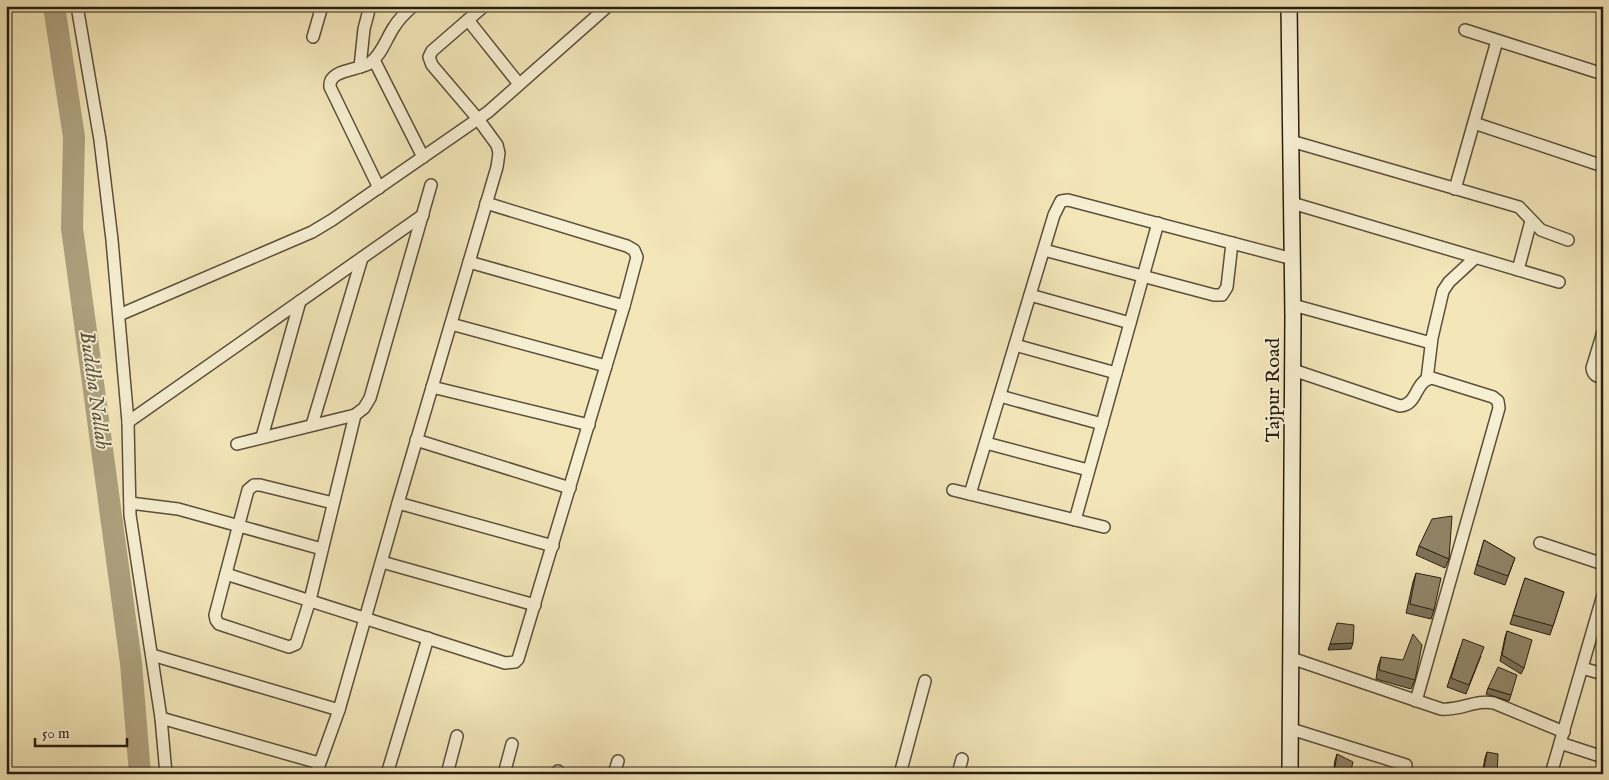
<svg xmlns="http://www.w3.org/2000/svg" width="1609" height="780" viewBox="0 0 1609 780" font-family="'IM FELL English',serif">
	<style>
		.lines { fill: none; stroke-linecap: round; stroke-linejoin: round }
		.river { stroke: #aea280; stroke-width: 22 }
		.minor-casing { stroke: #5a503c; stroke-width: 14 }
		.secondary-casing { stroke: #271e12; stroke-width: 18 }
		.minor { stroke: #f7efd2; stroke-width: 11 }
		.secondary { stroke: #f7efd2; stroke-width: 15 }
		.wall { fill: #7d735a; stroke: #271e12 }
		.shaded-wall { fill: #665e4a; stroke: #271e12 }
		.building { fill: #918669; stroke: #271e12 }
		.labels { text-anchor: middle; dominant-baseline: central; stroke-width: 4; stroke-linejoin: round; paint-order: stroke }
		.street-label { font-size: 20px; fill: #271e12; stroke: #f7efd2 }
		.water-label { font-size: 21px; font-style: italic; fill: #5d533e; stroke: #f7efd2 }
	</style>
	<rect width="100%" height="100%" fill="#f3e6b9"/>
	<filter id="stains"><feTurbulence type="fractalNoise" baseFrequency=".004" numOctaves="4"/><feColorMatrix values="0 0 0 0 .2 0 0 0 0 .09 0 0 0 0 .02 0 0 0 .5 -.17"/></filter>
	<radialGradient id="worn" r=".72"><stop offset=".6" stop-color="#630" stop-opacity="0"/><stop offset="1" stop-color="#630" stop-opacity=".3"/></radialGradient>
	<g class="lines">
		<path class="river" d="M54 6 74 137 72 228 131 663 140 774"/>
		<g class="minor-casing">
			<g id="minor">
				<path d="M77 6 100 140 112 240 128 422 130 515 161 718 166 774"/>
				<path d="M468 20 519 84"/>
				<path d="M1465 30 1603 74"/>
				<path d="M313 37 322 6"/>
				<path d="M374 60 423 157"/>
				<path d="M360 67 364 29 370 6"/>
				<path d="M1474 123 1603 166"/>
				<path d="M1291 141 1519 207 1541 230 1568 240"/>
				<path d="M379 188 330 87C328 69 358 71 370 63 382 54 386 39 394 27 399 19 406 12 413 6"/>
				<path d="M1455 189 1497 41"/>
				<path d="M1292 203 1559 282"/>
				<path d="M1044 250 1214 295H1222L1227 287 1232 243"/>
				<path d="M469 262 624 306"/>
				<path d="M1518 270 1531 221"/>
				<path d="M1030 295 1130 323"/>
				<path d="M1293 305 1431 343"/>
				<path d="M119 315 312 232 332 220 488 112 608 6"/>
				<path d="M451 324 606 366"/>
				<path d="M1603 332 1592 368C1593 375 1596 376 1603 378"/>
				<path d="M1015 345 1116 373"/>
				<path d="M1293 370 1400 406C1419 404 1414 381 1432 378L1493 397 1498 401 1499 408 1416 701"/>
				<path d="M1427 379 1432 338 1443 291 1449 282 1475 258"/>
				<path d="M432 387 589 425"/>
				<path d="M1000 396 1102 424"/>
				<path d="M128 422 423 215"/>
				<path d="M312 425 362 258"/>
				<path d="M262 437 300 301"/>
				<path d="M416 440 570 488"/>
				<path d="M986 443 1088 470"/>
				<path d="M237 444 355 415 364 408 370 398 431 185"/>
				<path d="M953 490 1104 527"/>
				<path d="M970 494 1054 215 1061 201 1068 200 1293 259"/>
				<path d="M130 503 178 509 322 549"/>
				<path d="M333 503 260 485H254L248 490 215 615 216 620 219 624 289 647 296 644 310 600 355 415"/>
				<path d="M398 503 553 546"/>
				<path d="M1075 520 1158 223"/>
				<path d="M1540 543 1603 564"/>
				<path d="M382 562 535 605"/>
				<path d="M226 574 505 663 515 662 518 659 624 306 637 257 634 250 627 246 486 203"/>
				<path d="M152 655 339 710"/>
				<path d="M1291 658 1441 709C1461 711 1475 699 1494 703L1564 732"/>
				<path d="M1582 668 1603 674"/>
				<path d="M161 718 319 763"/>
				<path d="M1291 729 1406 765"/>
				<path d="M1560 743 1603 757"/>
				<path d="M316 774 339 710 398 503 497 167 499 153 497 145 478 119 432 65 429 57 432 51 484 6"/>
				<path d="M387 774 428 638"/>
				<path d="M447 774 457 736"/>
				<path d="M504 774 512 744"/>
				<path d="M558 774V771"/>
				<path d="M614 774 618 761"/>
				<path d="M900 774 925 681"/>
				<path d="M958 774 962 759"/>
				<path d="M1551 774 1603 595"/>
			</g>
		</g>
		<g class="secondary-casing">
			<path id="secondary" d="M1289 6 1293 316 1290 774"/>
		</g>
		<use href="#minor" class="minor"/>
		<use href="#secondary" class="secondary"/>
	</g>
	<g class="wall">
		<path d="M1484 540 1515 558 1505 585 1474 574Z"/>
		<path d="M1419 546 1449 559 1445 568 1416 555Z"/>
		<path d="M1416 573 1434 610 1431 619 1406 613 1413 582Z"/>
		<path d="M1525 578 1564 592 1550 635 1510 624Z"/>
		<path d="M1507 631 1524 668 1521 674 1500 661 1505 637Z"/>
		<path d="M1460 648 1481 656 1466 694 1447 687Z"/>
		<path d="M1381 657 1415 680 1411 689 1376 679 1378 666Z"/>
		<path d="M1488 688 1511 695 1509 701 1486 694Z"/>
		<path d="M1487 752 1497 773V774H1482L1485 758Z"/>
		<path d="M1337 754 1350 774H1333L1335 760Z"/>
	</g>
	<path class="shaded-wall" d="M1353 643 1351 649 1328 650 1330 644Z"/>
	<g class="building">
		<path d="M1452 516 1449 559 1419 546 1432 519Z"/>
		<path d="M1484 540 1515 558 1508 576 1477 565Z"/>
		<path d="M1416 573 1441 578 1434 610 1410 604Z"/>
		<path d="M1525 578 1564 592 1553 626 1513 615Z"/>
		<path d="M1337 623 1354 625 1353 643 1330 644Z"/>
		<path d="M1507 631 1532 640 1524 668 1502 655Z"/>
		<path d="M1413 634 1422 645 1415 680 1379 670 1381 657 1403 660Z"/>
		<path d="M1463 639 1484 647 1469 685 1451 678Z"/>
		<path d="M1498 667 1517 675 1511 695 1488 688Z"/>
		<path d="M1487 752 1498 754 1497 773 1484 768Z"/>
		<path d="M1337 754 1353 762 1350 774H1334Z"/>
	</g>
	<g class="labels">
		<g class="street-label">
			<text transform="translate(1273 390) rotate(-90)">Tajpur Road</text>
		</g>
		<g class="water-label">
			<text transform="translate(94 390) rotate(82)">Buddha Nallah</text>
		</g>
	</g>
	<rect width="1609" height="780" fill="none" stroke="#f3e6b9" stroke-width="25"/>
	<rect x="8" y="8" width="1594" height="765" fill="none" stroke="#271e12" stroke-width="2.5"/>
	<rect x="12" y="12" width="1584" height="755" fill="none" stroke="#271e12"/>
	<path d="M35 738v8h92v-8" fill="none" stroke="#271e12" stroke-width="2.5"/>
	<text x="42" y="738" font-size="15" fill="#271e12" stroke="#f7efd2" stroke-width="4" paint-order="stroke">50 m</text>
	<rect width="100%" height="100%" filter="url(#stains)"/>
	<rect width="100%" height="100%" fill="url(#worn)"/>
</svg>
